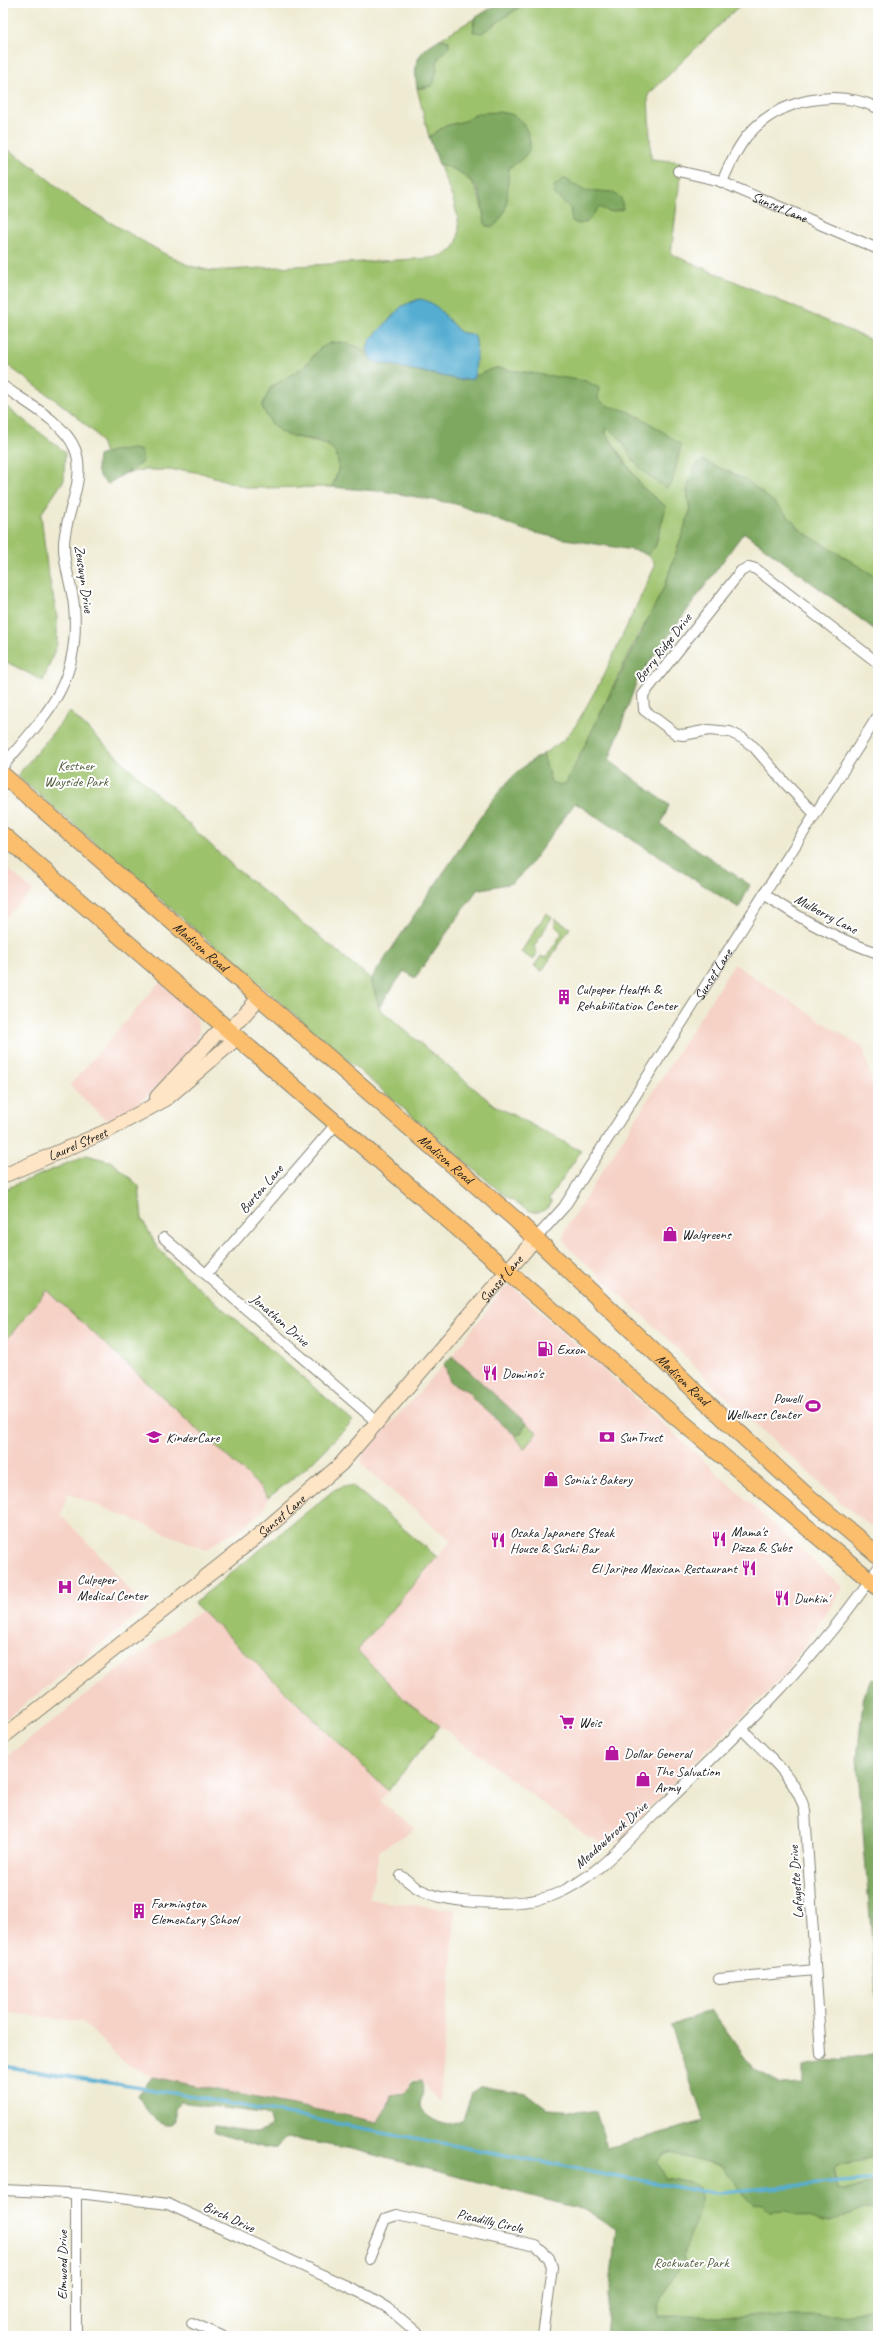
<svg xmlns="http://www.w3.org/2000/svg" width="881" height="2339" viewBox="0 0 881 2339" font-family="Caveat,sans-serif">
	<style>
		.built { fill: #f6d1c6 }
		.green { fill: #9dc26c; stroke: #5c6f44 }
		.forest { fill: #7ea860; stroke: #4d623e }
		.water { fill: #55add2; stroke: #386477 }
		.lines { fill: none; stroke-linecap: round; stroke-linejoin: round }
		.stream { stroke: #55add2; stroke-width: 3.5 }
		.street-casing { stroke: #868478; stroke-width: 12 }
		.secondary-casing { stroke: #868478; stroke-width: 16 }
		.primary-casing { stroke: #868478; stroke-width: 18 }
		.street { stroke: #fff; stroke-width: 10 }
		.secondary { stroke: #fde5c5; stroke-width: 14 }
		.primary { stroke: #fabe6d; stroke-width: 16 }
		.labels { text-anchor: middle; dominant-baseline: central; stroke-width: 4; stroke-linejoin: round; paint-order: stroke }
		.street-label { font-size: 14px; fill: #1c1c1c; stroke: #fff }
		.park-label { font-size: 14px; fill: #505e3c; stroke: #fff }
		.poi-label { font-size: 14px; fill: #1c1c1c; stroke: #fff; text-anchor: start }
	</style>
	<rect width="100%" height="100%" fill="#fff"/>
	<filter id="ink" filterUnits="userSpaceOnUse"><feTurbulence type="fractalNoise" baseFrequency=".025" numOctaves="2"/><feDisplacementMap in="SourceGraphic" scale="8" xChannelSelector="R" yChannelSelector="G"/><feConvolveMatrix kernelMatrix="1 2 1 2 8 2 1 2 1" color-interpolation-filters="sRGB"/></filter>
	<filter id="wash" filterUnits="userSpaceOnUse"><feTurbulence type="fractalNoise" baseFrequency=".012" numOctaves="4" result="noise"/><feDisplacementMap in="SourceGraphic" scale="16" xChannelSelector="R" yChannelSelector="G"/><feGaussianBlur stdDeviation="0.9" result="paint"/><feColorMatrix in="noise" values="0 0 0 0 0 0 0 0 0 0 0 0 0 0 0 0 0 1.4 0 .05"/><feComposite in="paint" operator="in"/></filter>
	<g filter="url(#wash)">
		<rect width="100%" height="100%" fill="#efebd3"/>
		<g class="built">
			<path d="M3 865 33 891 3 920Z"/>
			<path d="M734 964 864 1049 878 1111V1210L871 1213 878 1219 877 1531 845 1506 715 1387 668 1339 568 1247 564 1238 565 1230Z"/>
			<path d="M160 982 189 1008 196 1017 199 1032 195 1045 189 1055 159 1086 137 1104 111 1119H104L70 1085Z"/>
			<path d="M512 1286 843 1588 783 1677 685 1771 616 1842 604 1843 588 1837 404 1699 357 1650 451 1541 362 1465V1455L452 1356 503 1289Z"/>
			<path d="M47 1290 260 1487 268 1498 263 1511 234 1534 226 1535 206 1550 68 1493 61 1515 109 1565 145 1609 3 1721V1344Z"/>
			<path d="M202 1610 388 1791 380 1801 415 1829 380 1850 369 1900 456 1910 439 2102 421 2081 412 2079 405 2093 391 2095 387 2108 378 2122 152 2077 122 2061 83 2022 3 2012V1760L111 1675Z"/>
		</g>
		<g class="green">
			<path d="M521 3H745L737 8 648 95 651 159 682 162 671 254 878 343V632L687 490 690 511 665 585 653 611 639 633 576 764 566 783 559 786 551 782 543 754 564 740 576 725 604 675 655 566 653 560 647 555 655 547 666 507 642 487 609 438 294 437C327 443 351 446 332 487L248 488 202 473 182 470H144L126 473 140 464 107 460 102 444 95 433 65 407 3 362V147L23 159 80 205 165 254 190 266 212 271 431 258C438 257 445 255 451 251 471 233 447 185 439 164 471 173 479 187 484 218L507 184 509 168 526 155 478 113 465 121 445 126 429 137 417 88H426L437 71 436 61 440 54 449 41 440 39 475 18 473 25C490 20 508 17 521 6Z"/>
			<path d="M3 404 65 452 64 480 41 514 47 567 57 615V644L43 681 3 660Z"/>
			<path d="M70 712 235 868 371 979 379 1008 427 1049 494 1105 581 1151 549 1199 552 1202C537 1224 521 1205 504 1195L17 776Z"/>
			<path d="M546 913 552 917 534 947 537 953 533 960 521 952Z"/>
			<path d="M555 919 570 928 542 971 534 966 541 956 546 958 562 933 555 926Z"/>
			<path d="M87 1155 112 1162 139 1186 142 1219 157 1247 185 1276 353 1421 308 1466 268 1498 260 1487 47 1290 3 1344V1190Z"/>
			<path d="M526 1423 537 1432 524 1449 515 1435 521 1433Z"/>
			<path d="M343 1486H353L437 1557 357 1650 404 1699 440 1726 388 1791 194 1603 334 1490Z"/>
			<path d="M878 2129V2181L845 2191 837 2189 833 2169 841 2164 863 2161Z"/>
			<path d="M671 2152 722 2166 742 2191 878 2199V2336H612L691 2183 666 2178 657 2162 664 2155Z"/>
		</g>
		<g class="forest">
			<path d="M499 3H521V6L482 33 473 32 475 18Z"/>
			<path d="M440 39 449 41V48C430 60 441 70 432 86L417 88C413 62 417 52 440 39Z"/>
			<path d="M498 112C503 113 509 113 513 115 525 121 536 144 526 155 522 160 514 164 509 168 506 191 512 211 493 227L486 226C483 216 483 205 480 195 474 178 455 168 439 164L429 137 445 126 465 121 479 113Z"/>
			<path d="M564 178 583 190 612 192 621 198 623 209 610 212 599 207 587 222 578 224 572 221 570 208 555 195 553 187Z"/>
			<path d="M341 342 359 347 376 362 461 380C474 380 482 371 496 368L586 381 599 388 598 399C608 409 619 407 632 413 650 422 665 433 681 445L672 483 666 488C655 481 643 472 635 462 624 449 623 434 605 428L606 434 642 487 666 507 655 547 647 555 638 551 553 537 524 530 456 504 388 492 332 487C337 475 341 468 336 455 327 432 293 444 277 429 270 423 265 414 262 406L271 387 304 367 319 349 330 343Z"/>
			<path d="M134 449 141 451 143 459 140 464 108 484C96 476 96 469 98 456L111 451Z"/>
			<path d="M702 460 745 479 776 504 803 532 878 578V632L744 532 638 678 609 760 669 805 661 825 750 885 739 908 575 803 526 870 512 883 477 890 415 978 404 971 379 1007 371 979C397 941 422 903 448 866 473 829 503 774 543 754L551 782 559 786 566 783 665 585 690 511 687 490 694 467Z"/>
			<path d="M452 1356 526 1423 521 1434 515 1435 473 1399 469 1392 450 1382 444 1364Z"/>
			<path d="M873 1679 878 1681V1757L875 1811 878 1856V2016L857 1759 864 1693Z"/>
			<path d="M711 2010 754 2070 782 2084 802 2083V2066L878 2053V2156L841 2164 833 2169 837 2189 845 2191 878 2181V2207L865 2209 831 2221 820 2222 786 2211 771 2212 762 2205 752 2204 722 2166 671 2152 664 2155 657 2162 666 2178 691 2183 699 2188C706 2216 682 2237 683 2264 671 2281 661 2294 658 2316H843L878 2306V2325L864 2329 858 2336H605L616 2229 585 2210 352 2149 287 2138 278 2147 264 2148 214 2132 215 2126C234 2127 255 2139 271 2126L269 2118 261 2113 180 2102 175 2109V2120L172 2125C156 2127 145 2108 138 2096L152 2077 378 2122 387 2108 391 2095 405 2093 412 2082 421 2081C425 2090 421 2096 421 2105 422 2117 445 2127 454 2124 457 2123 460 2121 463 2119L472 2093 481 2087 527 2093 548 2109 596 2112 607 2148 704 2121 671 2026Z"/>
		</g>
		<path class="water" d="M419 299C438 301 446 319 459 331 464 335 471 331 475 337 478 341 476 375 473 379L461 380 376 362 370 359 367 348 370 340 402 306Z"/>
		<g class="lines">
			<path class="stream" d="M3 2066 179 2094 698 2191 720 2192 878 2179"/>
		</g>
	</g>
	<g filter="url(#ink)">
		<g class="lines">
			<g class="street-casing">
				<g id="street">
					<path id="s1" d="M678 171 717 180 878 249"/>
					<path d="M722 182C729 166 736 150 747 136 778 99 835 88 878 108"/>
					<path d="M3 386C25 402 65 423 75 449 87 479 65 513 64 544 63 565 72 585 74 606 81 682 48 712 3 766"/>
					<path d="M815 814 785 783 754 747 742 738 730 732 709 730 683 735 676 734 644 710 643 695 741 571 749 567 756 569 878 663"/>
					<path d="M764 894C800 919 836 939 878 953"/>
					<path d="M164 1238 378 1423"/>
					<path id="s2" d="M536 1238 564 1207 878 716"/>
					<path d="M206 1274 337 1123"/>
					<path d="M743 1730C766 1754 796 1777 805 1811L821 2054"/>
					<path d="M401 1876C407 1880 414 1887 421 1890 450 1905 524 1907 554 1895 597 1878 629 1838 662 1807 740 1732 818 1658 878 1568"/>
					<path d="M719 1979 815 1970"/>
					<path d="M3 2190 87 2194 168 2204 368 2296 388 2308 421 2336"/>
					<path d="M76 2194V2336"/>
					<path d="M369 2259 385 2219 397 2215 536 2246 549 2258 552 2267 543 2336"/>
					<path d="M192 2323 222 2336"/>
				</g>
			</g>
			<g class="secondary-casing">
				<g id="secondary">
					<path d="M157 1097 216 1034 230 1030 260 997"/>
					<path id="s3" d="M3 1176 105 1132 166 1099 230 1044V1030"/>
					<path id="s4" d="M3 1737 260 1534 341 1464 536 1238"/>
				</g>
			</g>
			<g class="primary-casing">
				<g id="primary">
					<path id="s5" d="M3 775 515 1219 735 1429 804 1493 878 1555"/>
					<path d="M3 835 676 1417 878 1587"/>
				</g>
			</g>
			<use href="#street" class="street"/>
			<use href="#secondary" class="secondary"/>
			<use href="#primary" class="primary"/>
		</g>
	</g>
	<defs>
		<g id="building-bare" transform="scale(1.2)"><path d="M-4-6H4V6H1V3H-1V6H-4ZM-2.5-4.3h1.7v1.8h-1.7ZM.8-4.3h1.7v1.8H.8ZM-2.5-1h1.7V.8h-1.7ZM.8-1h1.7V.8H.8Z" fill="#b5179e" stroke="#fff" stroke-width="2.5" paint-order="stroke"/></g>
		<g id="shop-bare" transform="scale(1.2)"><path d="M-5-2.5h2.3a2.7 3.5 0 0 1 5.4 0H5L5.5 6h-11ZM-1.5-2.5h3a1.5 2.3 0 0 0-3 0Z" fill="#b5179e" stroke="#fff" stroke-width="2.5" paint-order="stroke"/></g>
		<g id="fuel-bare" transform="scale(1.2)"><path d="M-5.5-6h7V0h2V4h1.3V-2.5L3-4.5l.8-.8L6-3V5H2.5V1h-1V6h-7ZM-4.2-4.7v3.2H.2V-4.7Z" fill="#b5179e" stroke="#fff" stroke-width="2.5" paint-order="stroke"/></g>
		<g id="restaurant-bare" transform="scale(1.2)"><path d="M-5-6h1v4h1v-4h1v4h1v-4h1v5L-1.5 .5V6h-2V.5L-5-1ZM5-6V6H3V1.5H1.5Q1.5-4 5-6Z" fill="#b5179e" stroke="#fff" stroke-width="2.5" paint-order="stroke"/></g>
		<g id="stadium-bare" transform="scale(1.2)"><path d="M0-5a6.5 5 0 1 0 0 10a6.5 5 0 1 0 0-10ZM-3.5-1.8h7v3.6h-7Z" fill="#b5179e" stroke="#fff" stroke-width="2.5" paint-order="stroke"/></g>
		<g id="school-bare" transform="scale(1.2)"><path d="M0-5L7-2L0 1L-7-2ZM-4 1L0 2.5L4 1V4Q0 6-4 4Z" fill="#b5179e" stroke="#fff" stroke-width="2.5" paint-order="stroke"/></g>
		<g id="bank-bare" transform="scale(1.2)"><path d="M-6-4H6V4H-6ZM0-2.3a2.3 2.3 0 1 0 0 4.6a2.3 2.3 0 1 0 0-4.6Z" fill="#b5179e" stroke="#fff" stroke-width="2.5" paint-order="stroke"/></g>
		<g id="hospital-bare" transform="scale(1.2)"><path d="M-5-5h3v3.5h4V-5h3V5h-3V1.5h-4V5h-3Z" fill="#b5179e" stroke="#fff" stroke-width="2.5" paint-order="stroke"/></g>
		<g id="supermarket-bare" transform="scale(1.2)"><path d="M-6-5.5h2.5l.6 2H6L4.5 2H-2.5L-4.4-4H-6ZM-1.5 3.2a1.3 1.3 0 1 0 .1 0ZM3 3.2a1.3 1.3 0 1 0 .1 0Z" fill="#b5179e" stroke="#fff" stroke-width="2.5" paint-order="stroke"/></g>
	</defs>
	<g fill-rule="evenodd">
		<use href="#building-bare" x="564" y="997"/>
		<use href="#shop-bare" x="670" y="1234"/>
		<use href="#fuel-bare" x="545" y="1349"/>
		<use href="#restaurant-bare" x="490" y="1373"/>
		<use href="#stadium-bare" x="813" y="1406"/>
		<use href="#school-bare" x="154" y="1437"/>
		<use href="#bank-bare" x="607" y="1437"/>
		<use href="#shop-bare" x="551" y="1479"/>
		<use href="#restaurant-bare" x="719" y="1539"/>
		<use href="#restaurant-bare" x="498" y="1540"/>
		<use href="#restaurant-bare" x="749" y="1568"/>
		<use href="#hospital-bare" x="65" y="1587"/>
		<use href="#restaurant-bare" x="782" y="1598"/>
		<use href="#supermarket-bare" x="567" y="1722"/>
		<use href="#shop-bare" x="612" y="1753"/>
		<use href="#shop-bare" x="643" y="1779"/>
		<use href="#building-bare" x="139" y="1911"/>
	</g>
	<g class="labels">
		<g class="street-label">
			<text stroke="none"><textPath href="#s1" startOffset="108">Sunset Lane</textPath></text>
			<text transform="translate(84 579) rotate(82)">Zeuswyn Drive</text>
			<text transform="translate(663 648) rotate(-52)">Berry Ridge Drive</text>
			<text transform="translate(826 914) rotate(28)">Mulberry Lane</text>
			<text stroke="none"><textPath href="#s5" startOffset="262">Madison Road</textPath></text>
			<text stroke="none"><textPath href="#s2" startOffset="318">Sunset Lane</textPath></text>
			<text stroke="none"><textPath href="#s3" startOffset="81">Laurel Street</textPath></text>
			<text stroke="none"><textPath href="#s5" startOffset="586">Madison Road</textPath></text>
			<text transform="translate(261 1189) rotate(-49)">Burton Lane</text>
			<text stroke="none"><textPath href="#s4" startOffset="679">Sunset Lane</textPath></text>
			<text transform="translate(280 1320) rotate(41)">Jonathon Drive</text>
			<text stroke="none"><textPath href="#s5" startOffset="910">Madison Road</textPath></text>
			<text stroke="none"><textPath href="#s4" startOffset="355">Sunset Lane</textPath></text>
			<text transform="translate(611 1835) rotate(-42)">Meadowbrook Drive</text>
			<text transform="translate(796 1882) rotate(-94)">Lafayette Drive</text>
			<text transform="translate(229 2217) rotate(25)">Birch Drive</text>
			<text transform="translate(490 2221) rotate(13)">Picadilly Circle</text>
			<text transform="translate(62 2265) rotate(-90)">Elmwood Drive</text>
		</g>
		<g class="park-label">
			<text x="76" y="765">Kestner<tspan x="76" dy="16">Wayside Park</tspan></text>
			<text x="691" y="2262">Rockwater Park</text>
		</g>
		<g class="poi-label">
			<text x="576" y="989">Culpeper Health &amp;<tspan x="576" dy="16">Rehabilitation Center</tspan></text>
			<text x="682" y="1234">Walgreens</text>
			<text x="557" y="1349">Exxon</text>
			<text x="502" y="1373">Domino's</text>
			<text x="801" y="1398" text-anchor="end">Powell<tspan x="801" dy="16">Wellness Center</tspan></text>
			<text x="166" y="1437">KinderCare</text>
			<text x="619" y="1437">SunTrust</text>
			<text x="563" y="1479">Sonia's Bakery</text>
			<text x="731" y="1531">Mama's<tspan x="731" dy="16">Pizza &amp; Subs</tspan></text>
			<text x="510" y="1532">Osaka Japanese Steak<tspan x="510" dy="16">House &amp; Sushi Bar</tspan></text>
			<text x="737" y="1568" text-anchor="end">El Jaripeo Mexican Restaurant</text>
			<text x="77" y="1579">Culpeper<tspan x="77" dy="16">Medical Center</tspan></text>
			<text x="794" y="1598">Dunkin'</text>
			<text x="579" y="1722">Weis</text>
			<text x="624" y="1753">Dollar General</text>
			<text x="655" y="1771">The Salvation<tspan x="655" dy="16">Army</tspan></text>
			<text x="151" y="1903">Farmington<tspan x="151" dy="16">Elementary School</tspan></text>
		</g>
	</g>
	<rect width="881" height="2339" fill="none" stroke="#fff" stroke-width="16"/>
</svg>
